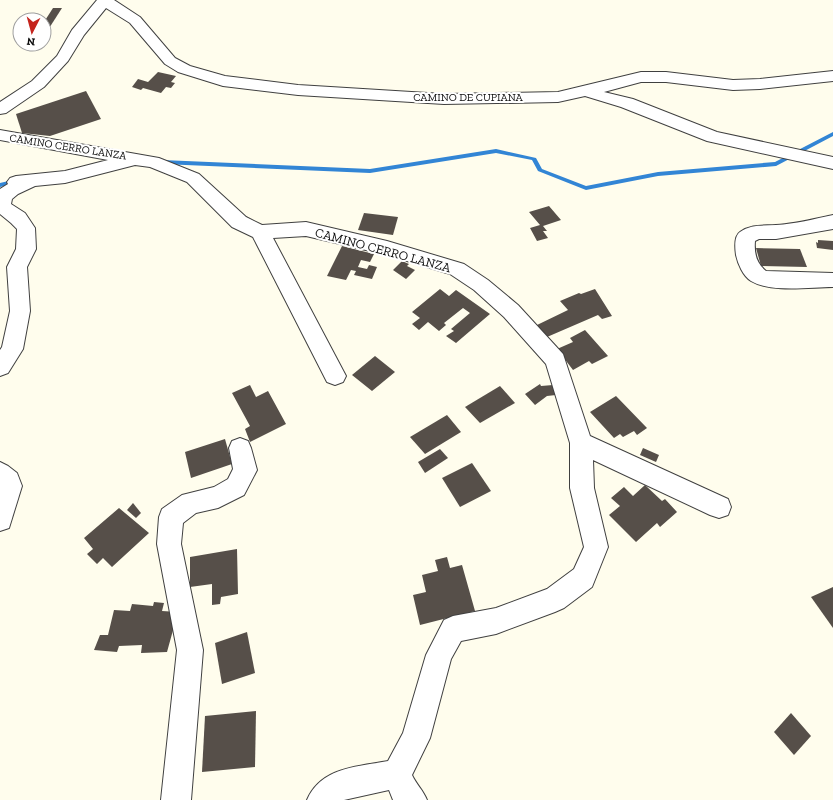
<svg xmlns="http://www.w3.org/2000/svg" width="833" height="800" viewBox="0 0 833 800" font-family="'Zilla Slab',serif">
	<style>
		.lines { fill: none; stroke-linecap: round; stroke-linejoin: round }
		.stream { fill: #3285d5; fill-rule: evenodd }
		.building { fill: #564f49 }
		.minor-casing { stroke: #404040; stroke-width: 2 }
		.minor { fill: #fff; fill-rule: evenodd }
		.labels { text-anchor: middle; dominant-baseline: central; stroke-width: 4; stroke-linejoin: round; paint-order: stroke }
		.far-street-label { font-size: 11px; fill: #0d0d0d; stroke: #fff }
		.street-label { font-size: 13px; fill: #0d0d0d; stroke: #fff }
	</style>
	<rect width="100%" height="100%" fill="#fffded"/>
	<g class="lines">
		<g class="stream">
			<path d="M833 132V136L776 166 658 176 586 190 538 171 532 160 496 153 370 173 162 164 159 162 162 160 370 169 496 149 536 158 542 169 586 186 658 172 775 162Z"/>
			<path d="M17 179 20 181 19 182 0 187V183Z"/>
		</g>
	</g>
	<g class="building">
		<path d="M53 8H62L46 33H44V22Z"/>
		<path d="M158 72 176 76 171 82 175 83 171 88 166 87 161 93 143 88 141 90 132 87 138 79 148 82Z"/>
		<path d="M86 91 101 119 50 136 22 133 16 114Z"/>
		<path d="M549 206 561 220 543 226 547 231H543L548 238 537 241 530 228 540 225 529 212Z"/>
		<path d="M364 213 398 217 393 235 358 230Z"/>
		<path d="M818 240 833 241V250L817 248 816 242 818 243Z"/>
		<path d="M342 246 374 254 370 262 361 260 358 267 367 269 369 265 377 267 372 279 354 275 356 271 351 270 346 280 327 276Z"/>
		<path d="M756 248 800 249 807 267 761 266Z"/>
		<path d="M402 261 409 264 407 266 415 270 406 279 393 270Z"/>
		<path d="M440 289 449 296 456 290 490 314 456 343 446 336 454 331 451 329 470 313 463 308 444 323 446 325 439 331 428 322 419 330 412 324 420 318 412 312Z"/>
		<path d="M595 289 612 316 602 319 598 315 547 337 537 325 568 310 560 301 579 293 581 294Z"/>
		<path d="M585 330 608 356 592 364 589 361 573 370 557 349 573 342 570 338Z"/>
		<path d="M375 356 395 372 372 391 352 375Z"/>
		<path d="M540 384 541 386 553 385 556 395 547 396 535 405 525 394Z"/>
		<path d="M250 385 256 397 268 391 286 424 250 442 245 429 250 426 232 393Z"/>
		<path d="M500 386 515 403 480 423 465 407Z"/>
		<path d="M616 396 647 428 637 435 634 431 623 437 620 434 614 438 590 412Z"/>
		<path d="M447 415 461 432 425 454 410 437Z"/>
		<path d="M225 439 232 464 191 478 185 452Z"/>
		<path d="M643 448 659 455 656 462 640 455Z"/>
		<path d="M440 449 448 458 425 473 418 462Z"/>
		<path d="M472 463 491 491 460 507 442 478Z"/>
		<path d="M645 485 662 501 665 499 677 512 660 527 657 523 636 542 609 515 620 506 611 498 624 487 633 496Z"/>
		<path d="M133 503 141 513 136 518 127 510Z"/>
		<path d="M119 508 149 533 112 567 103 558 97 564 87 554 93 549 84 538Z"/>
		<path d="M237 549 238 594 221 597 220 604 212 605V584L190 587V557Z"/>
		<path d="M447 557 450 568 462 565 475 611 420 625 413 595 426 592 422 575 438 571 435 560Z"/>
		<path d="M833 587V628L811 597Z"/>
		<path d="M154 602 164 603 162 611 178 612 167 652 141 653 142 645 119 646 117 652 94 650 100 635H108L114 610 130 611 132 604 153 606Z"/>
		<path d="M247 632 255 673 222 684 215 643Z"/>
		<path d="M256 711 255 767 202 772 205 716Z"/>
		<path d="M791 713 811 736 794 755 774 732Z"/>
	</g>
	<g class="lines">
		<g class="minor-casing">
			<g id="minor">
				<path d="M97 0H114L140 17 175 58 190 66 225 76 298 85 444 94 558 92 641 72H666L733 80 760 79 833 71V81L760 89 733 90 666 82H641L604 92 633 99 717 132 833 157V169L707 141 621 107 585 96 558 102 444 104 298 95 223 86 178 72 165 64 130 23 106 8 84 35 68 61 44 87 6 113 0 114V102L32 81 57 56 72 30Z"/>
				<path d="M0 130 159 158 199 174 246 217 262 225 306 222 387 241 464 264 488 280 518 305 563 354 590 436 728 499 731 507 728 515 719 518 710 515 593 460 594 488 608 547 592 587 564 608 555 612 496 634 461 641 451 659 430 738 412 775C416 784 423 790 427 800H393L389 790 344 800H307C321 767 357 767 388 761L403 733 426 655 444 620 453 616 496 608 547 589 574 569 584 547 570 488V443L546 364 504 317 474 290 450 274 387 255 306 236 273 238 346 376 343 382 335 385 327 382 253 237 232 227 187 182 150 167 135 165 65 183 35 186 18 194 12 199 11 204 25 213 35 228 36 249 27 267 30 311 23 349 8 373 0 376V350L2 347 10 311 7 267 16 249 17 229 11 223 0 214V189L8 184 7 182 10 178 16 176 65 171 108 160 0 140Z"/>
				<path d="M833 215V229L776 239H759L755 241C754 253 756 263 766 271L833 273V287C811 287 771 293 751 281 743 276 738 264 736 255 735 248 734 236 740 232 751 224 763 226 776 225 795 224 814 219 833 215Z"/>
				<path d="M240 438 248 441 251 448 257 470 244 495 218 508 196 513 183 523 181 544 203 650 191 800H161L177 650 157 544 159 517 162 509 182 495 214 487 228 479 233 469 229 448 232 441Z"/>
				<path d="M0 462 8 466 17 473 22 486 9 528 0 531Z"/>
			</g>
		</g>
		<use href="#minor" class="minor"/>
	</g>
	<g class="labels">
		<g class="far-street-label">
			<text x="468" y="97">CAMINO DE CUPIANA</text>
			<text transform="translate(68 147) rotate(9)">CAMINO CERRO LANZA</text>
		</g>
		<g class="street-label">
			<text transform="translate(383 250) rotate(15)">CAMINO CERRO LANZA</text>
		</g>
	</g>
	<g transform="translate(32 32) rotate(186)"><circle r="19" fill="#ffffff" stroke="#9e9e9e"/>
	<path d="M0-3L7 15L0 10L-7 15Z" fill="#c5241d"/>
	<text y="-6" font-size="11" font-weight="bold" text-anchor="middle" fill="#0d0d0d">N</text>
	</g>
</svg>
